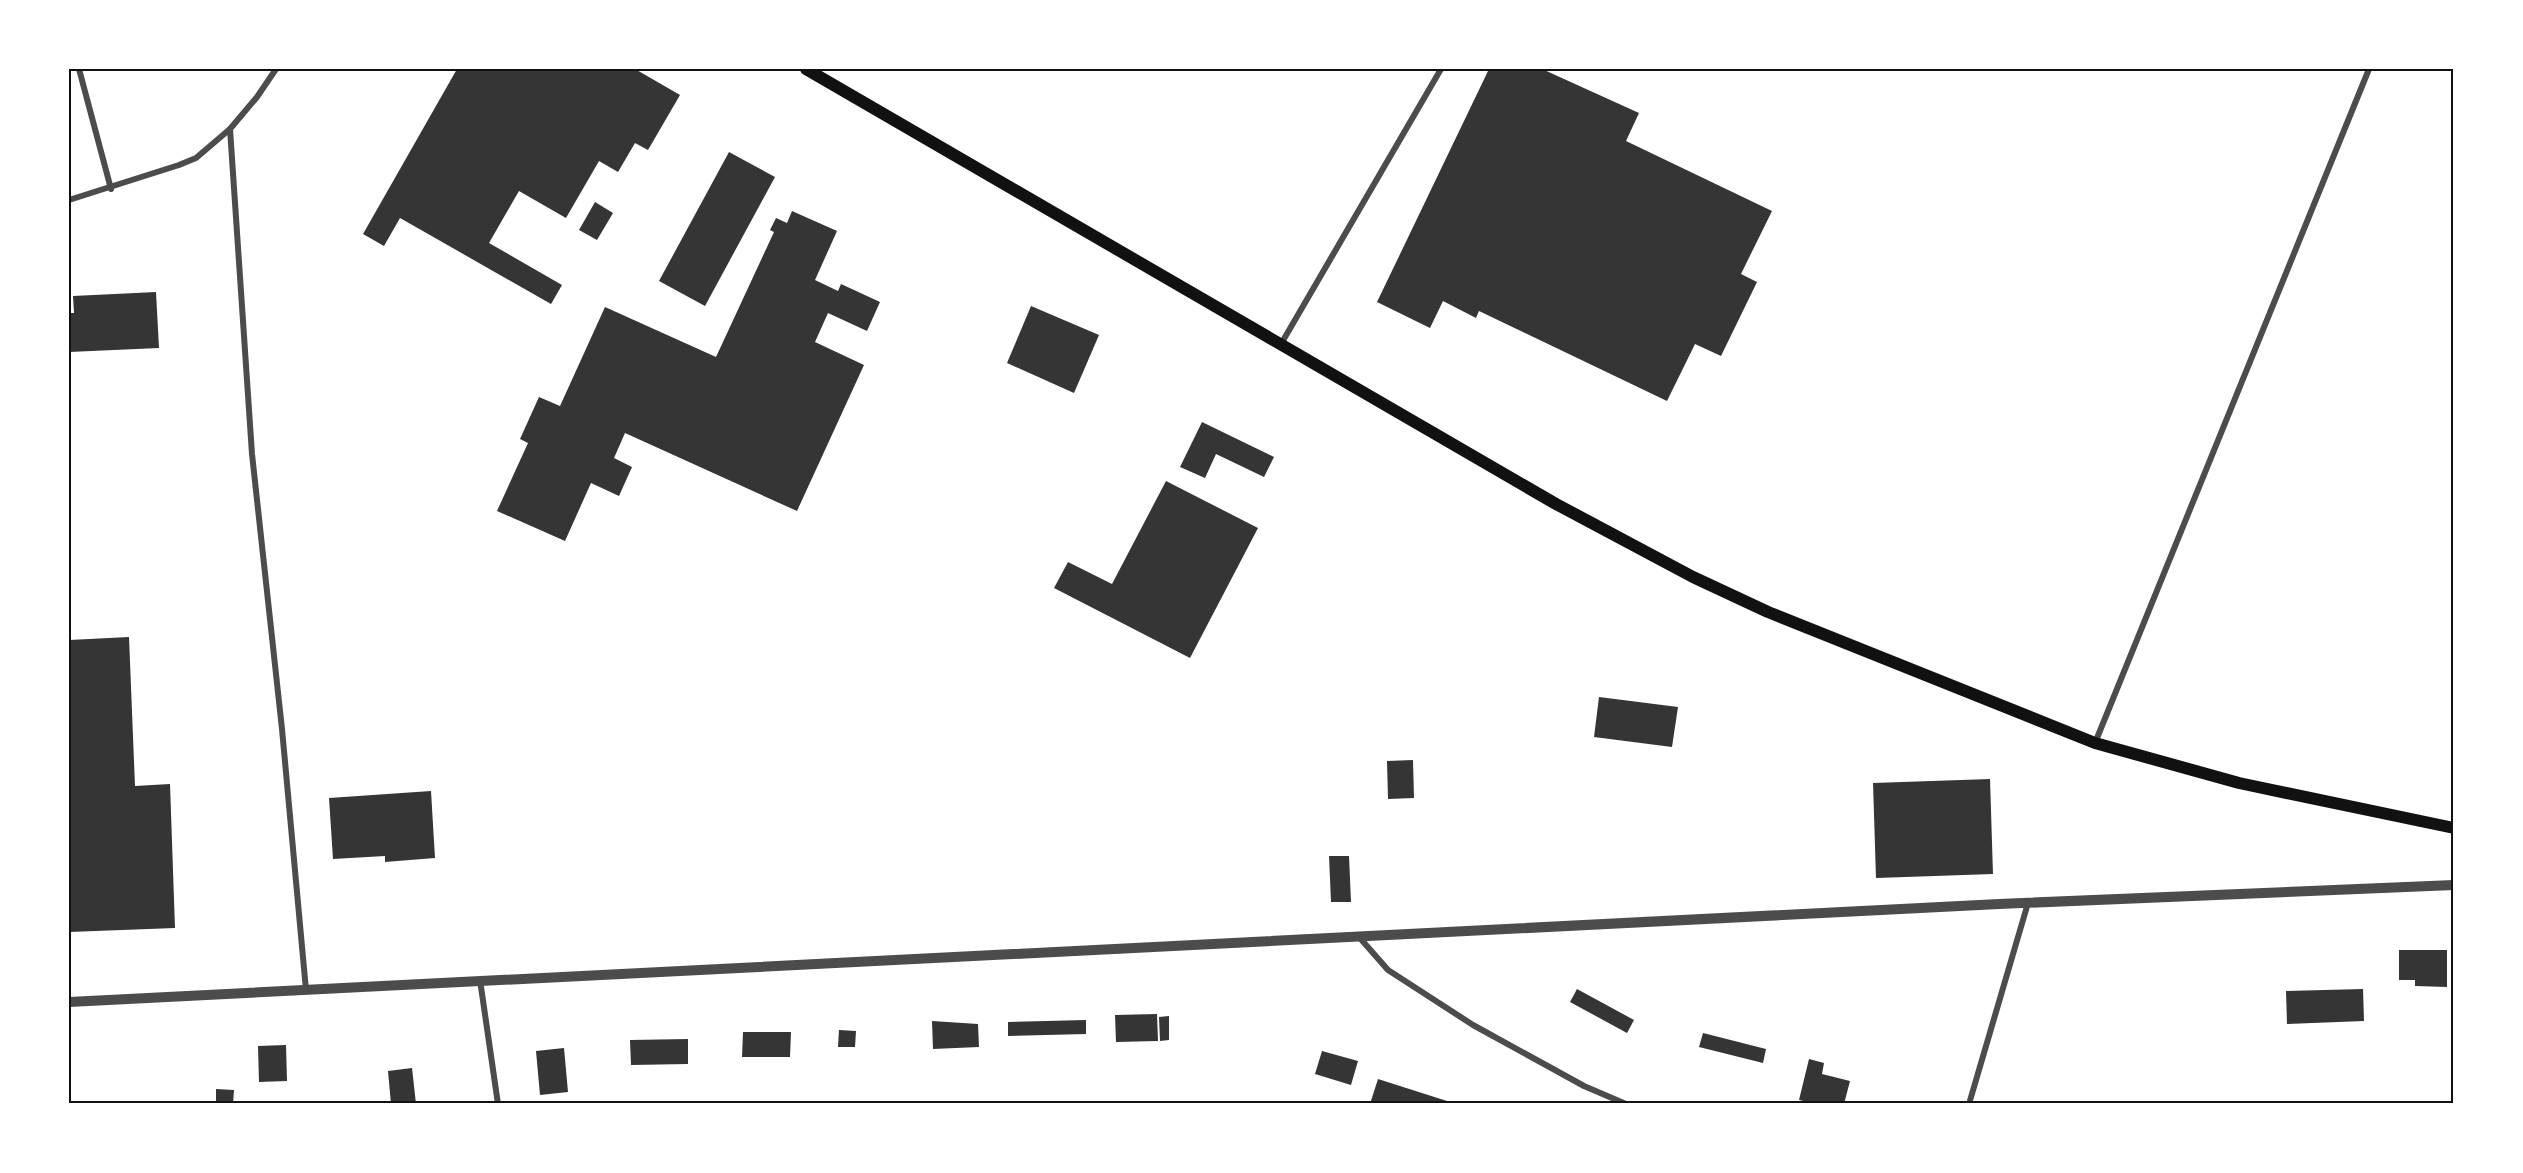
<svg xmlns="http://www.w3.org/2000/svg" width="2523" height="1173" viewBox="0 0 2523 1173" font-family="'Sofia Sans Condensed',sans-serif">
	<style>
		.building { fill: #353535 }
		.lines { fill: none; stroke-linecap: round; stroke-linejoin: round }
		.minor { stroke: #4c4c4c; stroke-width: 6 }
		.tertiary { stroke: #4c4c4c; stroke-width: 10 }
		.secondary { stroke: #111; stroke-width: 12 }
		.neatline { fill: none; stroke: #111; stroke-width: 2 }
	</style>
	<rect width="100%" height="100%" fill="#fff"/>
	<g class="building">
		<path d="M457 69H635L680 95 648 150 635 143 618 172 599 161 566 218 519 191 489 243 562 285 551 304 400 218 384 246 363 234Z"/>
		<path d="M1489 69H1542L1639 113 1626 141 1772 211 1741 274 1757 282 1721 356 1695 344 1667 401 1479 311 1476 318 1443 301 1430 328 1377 302Z"/>
		<path d="M729 152 775 177 705 306 659 281Z"/>
		<path d="M595 202 613 213 597 240 579 230Z"/>
		<path d="M792 211 837 231 815 280 838 291 841 284 880 302 867 331 828 313 815 342 864 365 797 511 625 433 614 458 632 467 619 496 591 483 565 541 497 511 528 443 520 439 539 397 560 406 605 307 716 357 774 232 770 230 776 218 787 223Z"/>
		<path d="M156 292 159 348 69 352V313H74L73 296Z"/>
		<path d="M1031 306 1099 335 1074 393 1007 363Z"/>
		<path d="M1202 422 1274 457 1264 477 1216 454 1205 478 1180 467Z"/>
		<path d="M1166 481 1258 528 1190 658 1054 588 1068 562 1112 584Z"/>
		<path d="M129 637 135 786 170 784 175 928 69 932V640Z"/>
		<path d="M1599 697 1678 707 1672 747 1594 737Z"/>
		<path d="M1413 760 1414 798 1388 799 1387 761Z"/>
		<path d="M1990 779 1993 874 1876 878 1873 783Z"/>
		<path d="M431 791 435 858 385 862V856L333 859 329 798Z"/>
		<path d="M1329 856H1349L1351 902H1331Z"/>
		<path d="M2399 950H2447V987L2415 986V980H2399Z"/>
		<path d="M1577 989 1634 1020 1627 1033 1570 1002Z"/>
		<path d="M2363 989 2364 1021 2287 1024 2286 991Z"/>
		<path d="M1157 1014 1158 1041 1116 1042 1115 1015Z"/>
		<path d="M1169 1016V1040L1160 1041 1159 1017Z"/>
		<path d="M1086 1020V1034L1008 1036V1022Z"/>
		<path d="M932 1021 978 1024 979 1047 933 1049Z"/>
		<path d="M839 1030 856 1031 855 1047H838Z"/>
		<path d="M743 1032H791L790 1057H742Z"/>
		<path d="M1703 1033 1766 1049 1763 1063 1699 1047Z"/>
		<path d="M688 1039V1064L631 1065 630 1040Z"/>
		<path d="M286 1045 287 1081 259 1082 258 1046Z"/>
		<path d="M564 1048 568 1092 540 1095 536 1051Z"/>
		<path d="M1322 1051 1358 1061 1351 1085 1315 1074Z"/>
		<path d="M1809 1059 1824 1063 1822 1074 1850 1081 1844 1104H1817L1799 1100Z"/>
		<path d="M412 1068 416 1104H391L388 1071Z"/>
		<path d="M1378 1079 1447 1101 1446 1104H1370Z"/>
		<path d="M216 1089 234 1090 233 1104H216Z"/>
	</g>
	<g class="lines">
		<g class="minor">
			<path d="M79 69 111 189"/>
			<path d="M276 69 257 97 230 129 252 454 282 729 306 990"/>
			<path d="M69 200 179 165 196 158 230 129"/>
			<path d="M1281 344 1441 69"/>
			<path d="M2095 743 2369 69"/>
			<path d="M1359 937 1388 970 1473 1025 1584 1086 1626 1104"/>
			<path d="M480 980 498 1104"/>
			<path d="M1969 1104 2028 903"/>
		</g>
		<path class="tertiary" d="M69 1002 1999 904 2454 885"/>
		<path class="secondary" d="M806 69 1556 504 1693 577 1768 612 2095 743 2239 783 2454 828"/>
	</g>
	<rect width="2523" height="1173" fill="none" stroke="#ffffff" stroke-width="141"/>
	<rect x="70" y="70" width="2382" height="1032" class="neatline"/>
</svg>
